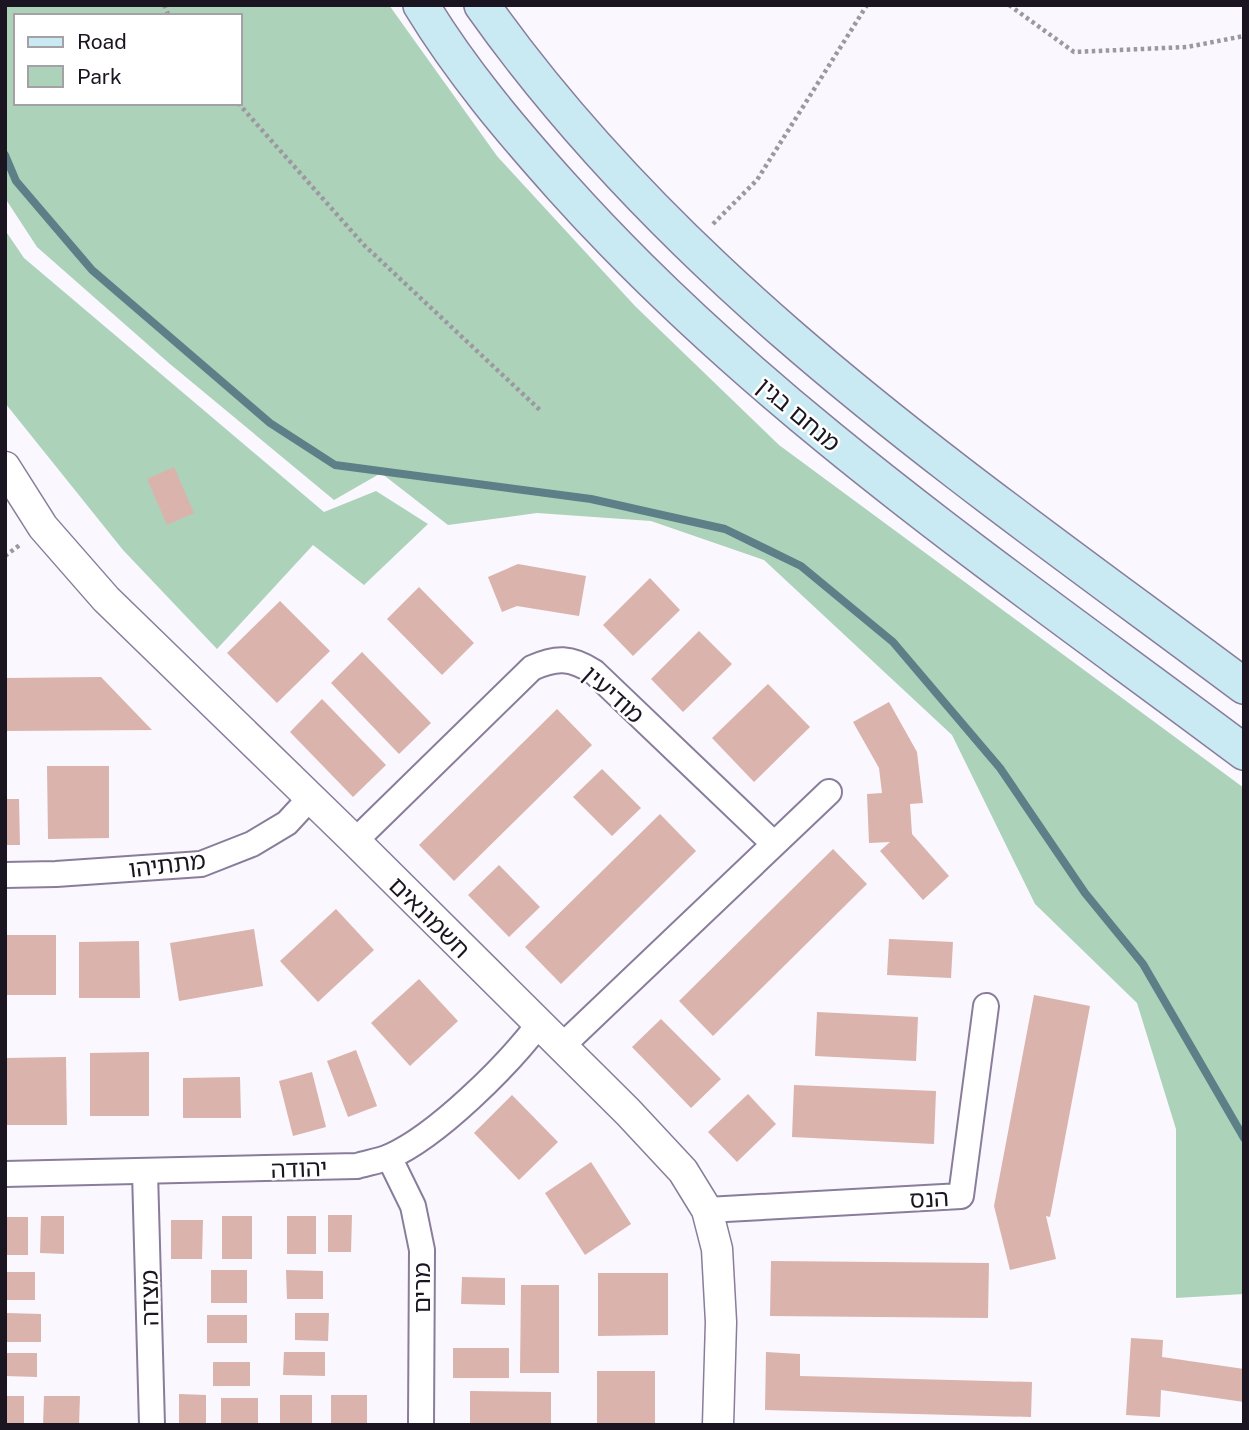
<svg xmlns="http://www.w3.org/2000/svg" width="1249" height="1430" viewBox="0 0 1249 1430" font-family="'Public Sans','Noto Sans Hebrew',sans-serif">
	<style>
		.green { fill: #add2ba; fill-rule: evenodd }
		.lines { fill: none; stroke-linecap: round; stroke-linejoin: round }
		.stream { stroke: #5d7f88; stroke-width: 8 }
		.building { fill: #dab3ac }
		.minor-casing { stroke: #897d9b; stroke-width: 28 }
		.tertiary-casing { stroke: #897d9b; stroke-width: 33 }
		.secondary-casing { stroke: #897d9b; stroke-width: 38 }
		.path { stroke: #9c98a1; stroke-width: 4.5; stroke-dasharray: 3.5 3.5; stroke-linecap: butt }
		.minor { stroke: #fff; stroke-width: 24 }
		.tertiary { stroke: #fff; stroke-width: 30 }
		.secondary { stroke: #c9eaf3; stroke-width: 35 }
		.labels { text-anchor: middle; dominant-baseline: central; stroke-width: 5; stroke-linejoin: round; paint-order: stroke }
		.street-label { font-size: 24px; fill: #1a1520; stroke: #fff }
	</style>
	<rect width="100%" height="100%" fill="#faf7fe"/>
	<g class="green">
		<path d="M5 5H389L497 156 635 306 779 445 1244 788V1294L1176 1298V1129L1137 1003 1035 904 952 735 764 560 651 521 537 513 448 525 381 473 334 500 170 364 37 247 5 198ZM16 16H240V103H16Z"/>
		<path d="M5 230 24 258 324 512 376 491 428 524 364 585 313 545 217 649 123 550 5 403Z"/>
	</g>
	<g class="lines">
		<path class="stream" d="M5 155 16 181 92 270 270 423 335 465 591 499 725 529 801 566 893 642 1000 768 1085 893 1143 964 1244 1138"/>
	</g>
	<g class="building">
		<path d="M174 467 194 513 167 525 147 479Z"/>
		<path d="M518 564 586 576 579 616 517 606 502 612 488 577Z"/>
		<path d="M650 578 680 610 633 656 603 625Z"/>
		<path d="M419 587 474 643 442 675 387 619Z"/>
		<path d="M280 601 330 651 277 703 227 653Z"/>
		<path d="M699 631 732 664 683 712 651 679Z"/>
		<path d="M362 652 431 723 399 754 331 683Z"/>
		<path d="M101 677 152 730 5 731V678Z"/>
		<path d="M768 684 810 727 754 782 712 738Z"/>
		<path d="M322 699 386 765 353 797 290 732Z"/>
		<path d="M889 702 917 752 923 803 910 804 912 834 949 876 923 900 880 851 890 842 869 843 867 794 882 793 879 768 853 722Z"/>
		<path d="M557 709 592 745 454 881 419 845Z"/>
		<path d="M47 766H109V838L48 839Z"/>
		<path d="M602 769 641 808 612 836 573 797Z"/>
		<path d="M5 799H19L20 845H5Z"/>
		<path d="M660 814 696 851 561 984 525 947Z"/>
		<path d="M833 849 867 884 713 1036 679 1001Z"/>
		<path d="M499 865 540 907 509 937 468 895Z"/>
		<path d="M336 909 374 950 318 1002 280 961Z"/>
		<path d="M254 929 263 986 179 1001 170 943Z"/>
		<rect x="5" y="935" width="51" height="60"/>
		<path d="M889 939 953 942 951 978 887 975Z"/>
		<path d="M139 941 140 998H79V942Z"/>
		<path d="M419 979 458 1021 410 1066 371 1023Z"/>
		<path d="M1034 995 1090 1006 1050 1217 1046 1216 1056 1259 1010 1270 994 1206Z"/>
		<path d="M817 1012 918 1017 916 1061 815 1056Z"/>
		<path d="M661 1019 721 1079 691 1108 632 1047Z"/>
		<path d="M356 1050 377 1106 348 1117 327 1061Z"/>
		<path d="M149 1052V1116H90V1053Z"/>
		<path d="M66 1057 67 1125H5V1058Z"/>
		<path d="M312 1072 326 1127 293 1136 279 1081Z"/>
		<path d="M240 1077 241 1118H183V1078Z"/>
		<path d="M794 1085 936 1091 934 1144 792 1137Z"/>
		<path d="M748 1094 776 1124 737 1162 708 1132Z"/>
		<path d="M512 1095 558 1142 519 1180 474 1133Z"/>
		<path d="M591 1162 631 1224 585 1255 545 1193Z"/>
		<path d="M328 1215H352L351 1252H328Z"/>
		<path d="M41 1216H64V1254L40 1253Z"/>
		<rect x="222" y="1216" width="30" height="43"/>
		<rect x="287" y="1216" width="29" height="38"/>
		<rect x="5" y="1217" width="23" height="38"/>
		<path d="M171 1220H203L202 1259H171Z"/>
		<path d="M771 1261 989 1263 988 1318 770 1316Z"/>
		<rect x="211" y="1270" width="36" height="33"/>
		<path d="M286 1270 323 1271V1299H287Z"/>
		<rect x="5" y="1272" width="30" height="28"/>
		<path d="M598 1273H668V1335L598 1336Z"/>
		<path d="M462 1277 505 1278V1305L461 1304Z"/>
		<path d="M521 1285H559V1373H520Z"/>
		<path d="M7 1313 41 1314V1342H7Z"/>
		<path d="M295 1313H329L328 1341 295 1340Z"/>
		<rect x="207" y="1315" width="40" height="28"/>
		<path d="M1131 1338 1163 1340 1162 1357 1244 1369V1402L1161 1390 1160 1417 1126 1415Z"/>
		<rect x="453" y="1348" width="56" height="30"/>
		<path d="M284 1352H325V1376L283 1375Z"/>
		<path d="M766 1352 800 1354V1376L1032 1382 1031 1417 765 1410Z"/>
		<path d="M5 1353H37V1377L5 1376Z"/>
		<rect x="213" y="1362" width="37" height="24"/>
		<rect x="597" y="1371" width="58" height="54"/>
		<path d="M470 1391 551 1392V1425H470Z"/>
		<path d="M179 1394 206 1395V1424H179Z"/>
		<rect x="280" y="1395" width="32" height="30"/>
		<rect x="331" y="1395" width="36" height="30"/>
		<rect x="5" y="1396" width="19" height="29"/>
		<path d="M44 1396H80L79 1425H43Z"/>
		<rect x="221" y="1398" width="37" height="27"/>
	</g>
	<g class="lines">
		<g class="minor-casing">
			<g id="minor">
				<path d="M355 841 532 668C556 657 571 657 594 672L773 843"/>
				<path d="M5 875 56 874 201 864 252 844 287 823 310 798"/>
				<path d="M561 1047 829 792"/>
				<path d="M389 1157 413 1206 422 1250 421 1425"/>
				<path d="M145 1172 152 1425"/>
				<path d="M5 1174 357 1166C367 1163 379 1161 389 1157 437 1136 507 1066 539 1024"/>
				<path d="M707 1210 961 1196 986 1006"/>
			</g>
		</g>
		<g class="tertiary-casing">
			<path id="tertiary" d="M5 467 43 527 106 599 355 841 628 1112 683 1171 707 1210 717 1249 721 1322 718 1425"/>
		</g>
		<g class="secondary-casing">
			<g id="secondary">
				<path d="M421 5C461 71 511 130 562 187 760 408 1008 575 1244 752"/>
				<path d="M482 5C683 289 970 481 1244 686"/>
			</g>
		</g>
		<g class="path">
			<path d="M164 5 169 16"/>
			<path d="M1009 5 1074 52 1187 47 1244 36"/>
			<path d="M238 103 364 245 541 411"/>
			<path d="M713 224 757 180 867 5"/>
			<path d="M5 556 21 544"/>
		</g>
		<use href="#minor" class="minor"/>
		<use href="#tertiary" class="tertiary"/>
		<use href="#secondary" class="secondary"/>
	</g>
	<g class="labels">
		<g class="street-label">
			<text transform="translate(799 414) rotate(40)">מנחם בגין</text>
			<text transform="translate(614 694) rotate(42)">מודיעין</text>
			<text transform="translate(167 864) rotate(-7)">מתתיהו</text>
			<text transform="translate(430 917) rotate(45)">חשמונאים</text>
			<text transform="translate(299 1168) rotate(-2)">יהודה</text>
			<text transform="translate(929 1198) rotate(-3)">הנס</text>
			<text transform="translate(421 1288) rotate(-90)">מרים</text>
			<text transform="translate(149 1298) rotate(-91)">מצדה</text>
		</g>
	</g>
	<rect width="1249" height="1430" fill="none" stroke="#1a1520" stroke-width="14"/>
	<rect x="14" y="14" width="228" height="91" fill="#ffffff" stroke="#a3a1a6" stroke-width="2"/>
	<rect x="28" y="37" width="35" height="10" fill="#c9eaf3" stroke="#a3a1a6" stroke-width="2"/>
	<text x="77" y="49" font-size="21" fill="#1a1520">Road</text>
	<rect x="28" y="66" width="35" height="21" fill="#add2ba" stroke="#a3a1a6" stroke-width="2"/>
	<text x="77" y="84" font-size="21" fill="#1a1520">Park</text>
</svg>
